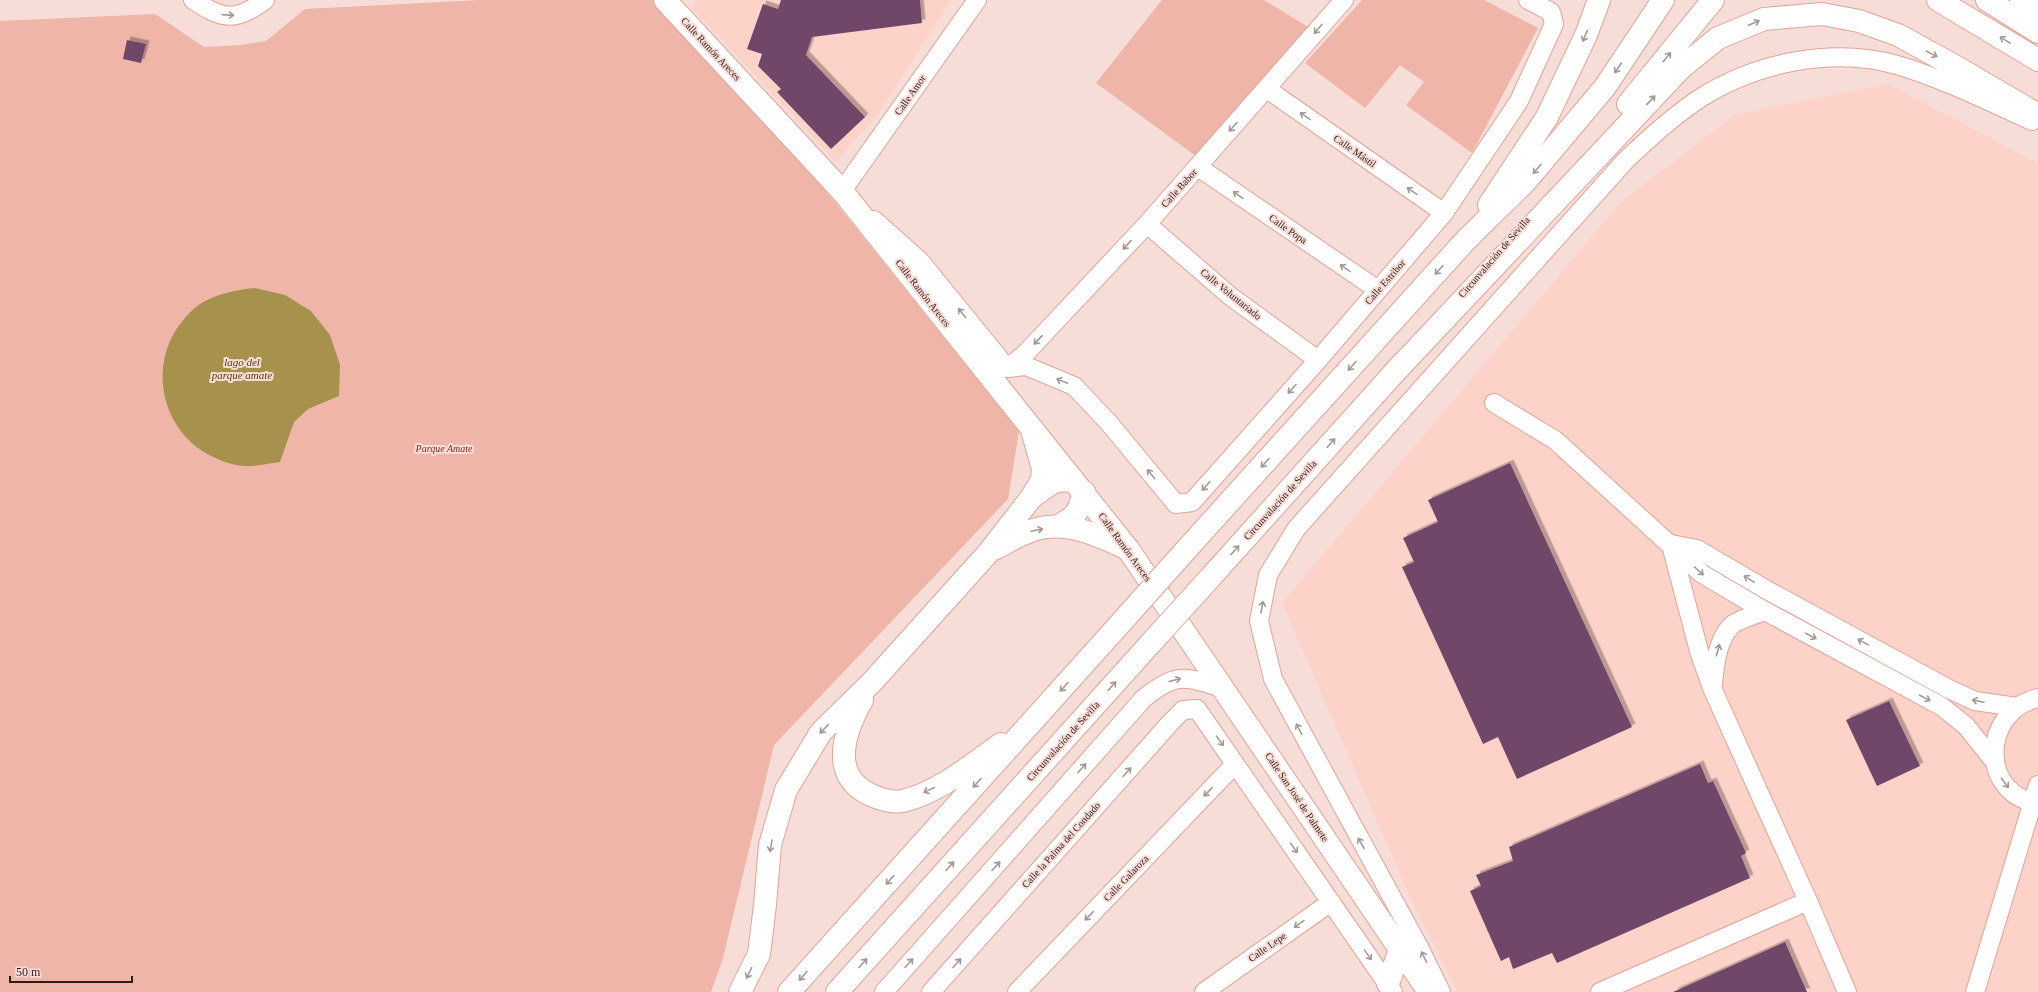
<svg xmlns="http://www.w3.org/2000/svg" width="2038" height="992" viewBox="0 0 2038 992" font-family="Georgia,serif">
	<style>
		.built { fill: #fdd2c8 }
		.green { fill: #efb5a8 }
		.water { fill: #a6924c }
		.building { fill: #704769; filter: url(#shadow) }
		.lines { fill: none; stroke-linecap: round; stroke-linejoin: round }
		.street-casing { stroke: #e0a496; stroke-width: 20 }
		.secondary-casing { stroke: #e0a496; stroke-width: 24 }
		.highway-casing { stroke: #e0a496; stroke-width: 24 }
		.street { stroke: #fff; stroke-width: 18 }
		.secondary { stroke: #fff; stroke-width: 22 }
		.highway { stroke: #fff; stroke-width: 22 }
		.highway-bridge-casing { stroke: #e0a496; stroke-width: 24; stroke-linecap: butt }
		.highway-bridge { stroke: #fff; stroke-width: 22 }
		.oneway { stroke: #a29896 }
		.labels { text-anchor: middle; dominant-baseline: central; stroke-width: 4; stroke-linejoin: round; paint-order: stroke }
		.street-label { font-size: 10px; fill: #311a15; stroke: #f7ddd7 }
		.park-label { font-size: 10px; font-style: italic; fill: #832c1a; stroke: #f7ddd7 }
		.water-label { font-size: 11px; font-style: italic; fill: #524309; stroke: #f7ddd7 }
	</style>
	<defs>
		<filter id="shadow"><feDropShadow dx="3.5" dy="-3.5" stdDeviation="0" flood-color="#0004"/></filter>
	</defs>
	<rect width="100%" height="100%" fill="#f7ddd7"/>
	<g class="built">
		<path d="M696 0H951L878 114 836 162 691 7Z"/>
		<path d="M1888 84 2038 163V992H1457L1405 886 1282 603 1622 201 1736 114Z"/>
	</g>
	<g class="green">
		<path d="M481 0H652L817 180 1019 431 1008 499 774 745 723 958 711 992H0V21L155 14 204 47 241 45 266 41 305 9Z"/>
		<path d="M1162 0H1264L1313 30 1200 159 1096 83Z"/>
		<path d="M1362 0H1484L1538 28 1472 153 1406 105 1424 82 1400 65 1365 108 1305 63Z"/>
	</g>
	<path class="water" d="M255 288 285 295 311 311 330 335 340 365 339 396 308 409 294 422 280 462C270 463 260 466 250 466 236 467 221 461 209 455 165 431 150 376 174 333 181 322 191 309 203 302 220 293 236 290 255 288Z"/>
	<g class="building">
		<path d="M781 0H920L922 23 812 37 806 55 865 117 831 149 777 92 781 89 758 66 762 54 747 49 763 4 778 9Z"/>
		<path d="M127 40 146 44 141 63 123 59Z"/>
		<path d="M1510 463 1632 727 1517 779 1498 737 1483 744 1402 567 1414 562 1403 538 1438 522 1428 500Z"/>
		<path d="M1889 701 1920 766 1877 786 1846 720Z"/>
		<path d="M1700 764 1708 783 1713 781 1746 853 1741 856 1750 878 1557 963 1552 953 1513 969 1509 957 1501 961 1470 891 1481 886 1476 875 1513 861 1509 847Z"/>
		<path d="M1785 942 1807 992H1673Z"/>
	</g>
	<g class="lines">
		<g class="street-casing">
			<g id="street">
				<path d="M193 0C223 20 236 22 265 0"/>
				<path d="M1267 89 1444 213"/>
				<path d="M1198 167 1378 290"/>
				<path d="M851 199 842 191 977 0"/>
				<path d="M874 220 920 261 1007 368 1026 366 1074 386 1109 423 1176 504 1192 502 1318 360 1444 213 1519 101 1554 24 1551 12 1528 0"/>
				<path d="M1147 224 1230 296 1318 360"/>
				<path d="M1007 368 1024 355 1147 224 1344 0"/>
				<path d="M1494 403 1555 440 1702 574 1765 611 1941 706 1966 726 1994 761"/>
				<path d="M1671 544 1697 549 1765 589 1949 689 1975 701 2017 707"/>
				<path d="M1671 545 1699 651 1712 688 1808 901 1847 992"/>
				<path d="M1713 684C1715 664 1717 641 1731 626 1737 620 1757 614 1765 611"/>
				<path d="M2038 698C1981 711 1979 795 2038 803"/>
				<path d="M884 992 1144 698C1178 671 1184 677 1223 688"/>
				<path d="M931 992 1171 722 1183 710 1197 709 1393 992"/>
				<path d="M1017 992 1235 764"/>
				<path d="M1204 992 1331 902"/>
				<path d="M1441 992 1419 947 1273 679 1259 621 1268 575 1296 529 1625 161C1649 138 1674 115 1702 97 1758 62 1833 47 1897 65 1944 79 1988 101 2032 121"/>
				<path d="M1600 992 1808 901"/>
				<path d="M1975 992 2038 785"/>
			</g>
		</g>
		<g class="secondary-casing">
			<g id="secondary">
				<path d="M665 0 842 191 1128 549 1429 992"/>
				<path d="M1388 984 1400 949"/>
			</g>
		</g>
		<g class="highway-casing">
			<g id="highway">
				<path d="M1938 0 2038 60"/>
				<path d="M1987 0 2038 32"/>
				<path d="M2021 0 2038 9"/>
				<path d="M1628 104 1713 0"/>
				<path d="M1489 205 1547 117 1586 35 1599 0"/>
				<path d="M1394 373 1681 68 1718 38 1764 19 1822 14 1859 21 1898 35 1960 69 2038 115"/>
				<path d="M1032 497 1055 481 1073 480"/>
				<path d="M1060 525C1077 516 1079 511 1084 492"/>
				<path d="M996 548C1006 543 1015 537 1026 533 1061 517 1095 534 1128 549"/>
				<path d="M1185 551 1465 241 1526 181 1605 87 1663 0"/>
				<path d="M1209 579 1403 363"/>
				<path d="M862 700C845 730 828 776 871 795 880 799 893 803 903 801 940 792 971 765 1001 744"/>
				<path d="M740 992 759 954 765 905 770 845 786 790 821 732 872 682 989 552 1031 498 1042 480 1043 469 1032 430"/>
				<path d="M789 992 1127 616"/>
				<path d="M837 992 1150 644"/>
			</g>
		</g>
		<use href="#street" class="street"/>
		<use href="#secondary" class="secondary"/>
		<use href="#highway" class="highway"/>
		<g class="highway-bridge-casing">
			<g id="highway-bridge">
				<path d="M1127 616 1185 551"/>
				<path d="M1150 644 1209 579"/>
			</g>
		</g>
		<use href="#highway-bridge" class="highway-bridge"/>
	</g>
	<defs><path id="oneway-shaft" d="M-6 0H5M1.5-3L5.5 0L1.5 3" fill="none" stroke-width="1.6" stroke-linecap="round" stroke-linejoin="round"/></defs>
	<g class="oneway">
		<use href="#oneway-shaft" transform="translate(228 15) rotate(4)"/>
		<use href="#oneway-shaft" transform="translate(1754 23) rotate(-23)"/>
		<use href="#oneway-shaft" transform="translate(1318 29) rotate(131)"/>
		<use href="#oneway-shaft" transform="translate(1585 36) rotate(113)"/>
		<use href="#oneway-shaft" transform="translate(2005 40) rotate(-149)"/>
		<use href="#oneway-shaft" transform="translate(1932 54) rotate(28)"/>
		<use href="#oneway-shaft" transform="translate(1667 57) rotate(-51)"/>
		<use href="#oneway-shaft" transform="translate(1618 68) rotate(123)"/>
		<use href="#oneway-shaft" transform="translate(1651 100) rotate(-47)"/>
		<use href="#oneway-shaft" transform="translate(1305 116) rotate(-145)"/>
		<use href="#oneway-shaft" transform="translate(1233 127) rotate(132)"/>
		<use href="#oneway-shaft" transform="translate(1537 169) rotate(130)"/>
		<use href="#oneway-shaft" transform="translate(1412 191) rotate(-145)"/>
		<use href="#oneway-shaft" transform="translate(1238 195) rotate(-145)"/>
		<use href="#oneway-shaft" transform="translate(1127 245) rotate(133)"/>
		<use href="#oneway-shaft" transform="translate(1345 268) rotate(-145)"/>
		<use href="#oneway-shaft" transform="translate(1439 270) rotate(132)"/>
		<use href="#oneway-shaft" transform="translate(962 313) rotate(-129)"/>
		<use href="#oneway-shaft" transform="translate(1038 340) rotate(133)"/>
		<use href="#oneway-shaft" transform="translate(1352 366) rotate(132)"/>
		<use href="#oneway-shaft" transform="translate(1062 381) rotate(-158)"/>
		<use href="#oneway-shaft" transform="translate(1292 389) rotate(132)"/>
		<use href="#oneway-shaft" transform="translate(1331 443) rotate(-48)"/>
		<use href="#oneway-shaft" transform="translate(1265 463) rotate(132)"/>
		<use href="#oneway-shaft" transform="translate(1151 474) rotate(-129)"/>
		<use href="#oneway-shaft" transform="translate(1206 486) rotate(132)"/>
		<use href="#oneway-shaft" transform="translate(1037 530) rotate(-12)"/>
		<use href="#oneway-shaft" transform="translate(1235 550) rotate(-48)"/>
		<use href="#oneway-shaft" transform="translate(1699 571) rotate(42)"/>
		<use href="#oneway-shaft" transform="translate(1749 579) rotate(-149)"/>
		<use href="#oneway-shaft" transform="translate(1262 607) rotate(-79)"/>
		<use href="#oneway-shaft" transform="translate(1811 636) rotate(28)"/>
		<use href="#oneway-shaft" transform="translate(1863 642) rotate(-151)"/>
		<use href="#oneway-shaft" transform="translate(1718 650) rotate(-75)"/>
		<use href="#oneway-shaft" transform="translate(1175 680) rotate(-15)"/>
		<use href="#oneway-shaft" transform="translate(1112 686) rotate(-48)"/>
		<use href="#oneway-shaft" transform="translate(1064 687) rotate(132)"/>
		<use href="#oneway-shaft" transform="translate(1925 698) rotate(28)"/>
		<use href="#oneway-shaft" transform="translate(1978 701) rotate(-168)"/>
		<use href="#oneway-shaft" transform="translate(824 729) rotate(134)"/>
		<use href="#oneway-shaft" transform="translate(1299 729) rotate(-118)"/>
		<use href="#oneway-shaft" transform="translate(1220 741) rotate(55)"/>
		<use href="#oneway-shaft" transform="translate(1082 768) rotate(-48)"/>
		<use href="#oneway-shaft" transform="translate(1127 772) rotate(-48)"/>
		<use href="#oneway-shaft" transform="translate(977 783) rotate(132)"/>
		<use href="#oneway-shaft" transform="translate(2005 783) rotate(53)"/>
		<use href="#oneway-shaft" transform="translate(929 790) rotate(155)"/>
		<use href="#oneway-shaft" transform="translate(1208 792) rotate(134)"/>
		<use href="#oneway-shaft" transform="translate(1361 843) rotate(-119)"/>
		<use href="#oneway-shaft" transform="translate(771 846) rotate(100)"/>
		<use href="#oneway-shaft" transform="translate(1294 848) rotate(55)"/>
		<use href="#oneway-shaft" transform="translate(950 866) rotate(-48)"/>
		<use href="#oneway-shaft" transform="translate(996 866) rotate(-48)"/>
		<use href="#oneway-shaft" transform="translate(890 880) rotate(132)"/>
		<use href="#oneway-shaft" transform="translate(1089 916) rotate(134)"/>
		<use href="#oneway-shaft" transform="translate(1299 924) rotate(145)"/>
		<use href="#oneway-shaft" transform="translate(1368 955) rotate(55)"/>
		<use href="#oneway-shaft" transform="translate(1424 957) rotate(-116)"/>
		<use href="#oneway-shaft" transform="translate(863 963) rotate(-48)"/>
		<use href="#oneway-shaft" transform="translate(909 963) rotate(-48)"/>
		<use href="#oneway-shaft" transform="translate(957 963) rotate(-48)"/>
		<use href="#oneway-shaft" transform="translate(749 973) rotate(116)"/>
		<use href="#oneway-shaft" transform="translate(803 976) rotate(132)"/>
	</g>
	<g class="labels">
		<g class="street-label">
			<text transform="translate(711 49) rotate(47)">Calle Ramón Areces</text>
			<text transform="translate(910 95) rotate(-55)">Calle Amor</text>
			<text transform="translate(1355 151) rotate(35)">Calle Mástil</text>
			<text transform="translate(1179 188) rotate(-48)">Calle Babor</text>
			<text transform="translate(1288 229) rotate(35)">Calle Popa</text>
			<text transform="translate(1494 257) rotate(-49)">Circunvalación de Sevilla</text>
			<text transform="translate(1385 282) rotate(-49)">Calle Estribor</text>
			<text transform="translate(923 293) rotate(52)">Calle Ramón Areces</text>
			<text transform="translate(1231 294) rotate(39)">Calle Voluntariado</text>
			<text transform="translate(1280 500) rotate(-48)">Circunvalación de Sevilla</text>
			<text transform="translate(1125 547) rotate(54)">Calle Ramón Areces</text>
			<text transform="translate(1063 741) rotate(-48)">Circunvalación de Sevilla</text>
			<text transform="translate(1297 797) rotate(56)">Calle San José de Palmete</text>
			<text transform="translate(1061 845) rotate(-48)">Calle la Palma del Condado</text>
			<text transform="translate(1126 878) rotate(-46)">Calle Galaroza</text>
			<text transform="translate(1267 947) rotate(-35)">Calle Lepe</text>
		</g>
		<g class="park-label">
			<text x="444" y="448">Parque Amate</text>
		</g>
		<g class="water-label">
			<text x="242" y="362">lago del<tspan x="242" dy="13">parque amate</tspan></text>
		</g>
	</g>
	<path d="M10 976v6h122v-6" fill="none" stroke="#311a15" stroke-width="2"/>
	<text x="16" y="976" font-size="12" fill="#311a15" stroke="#f7ddd7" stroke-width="3" paint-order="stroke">50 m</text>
</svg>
